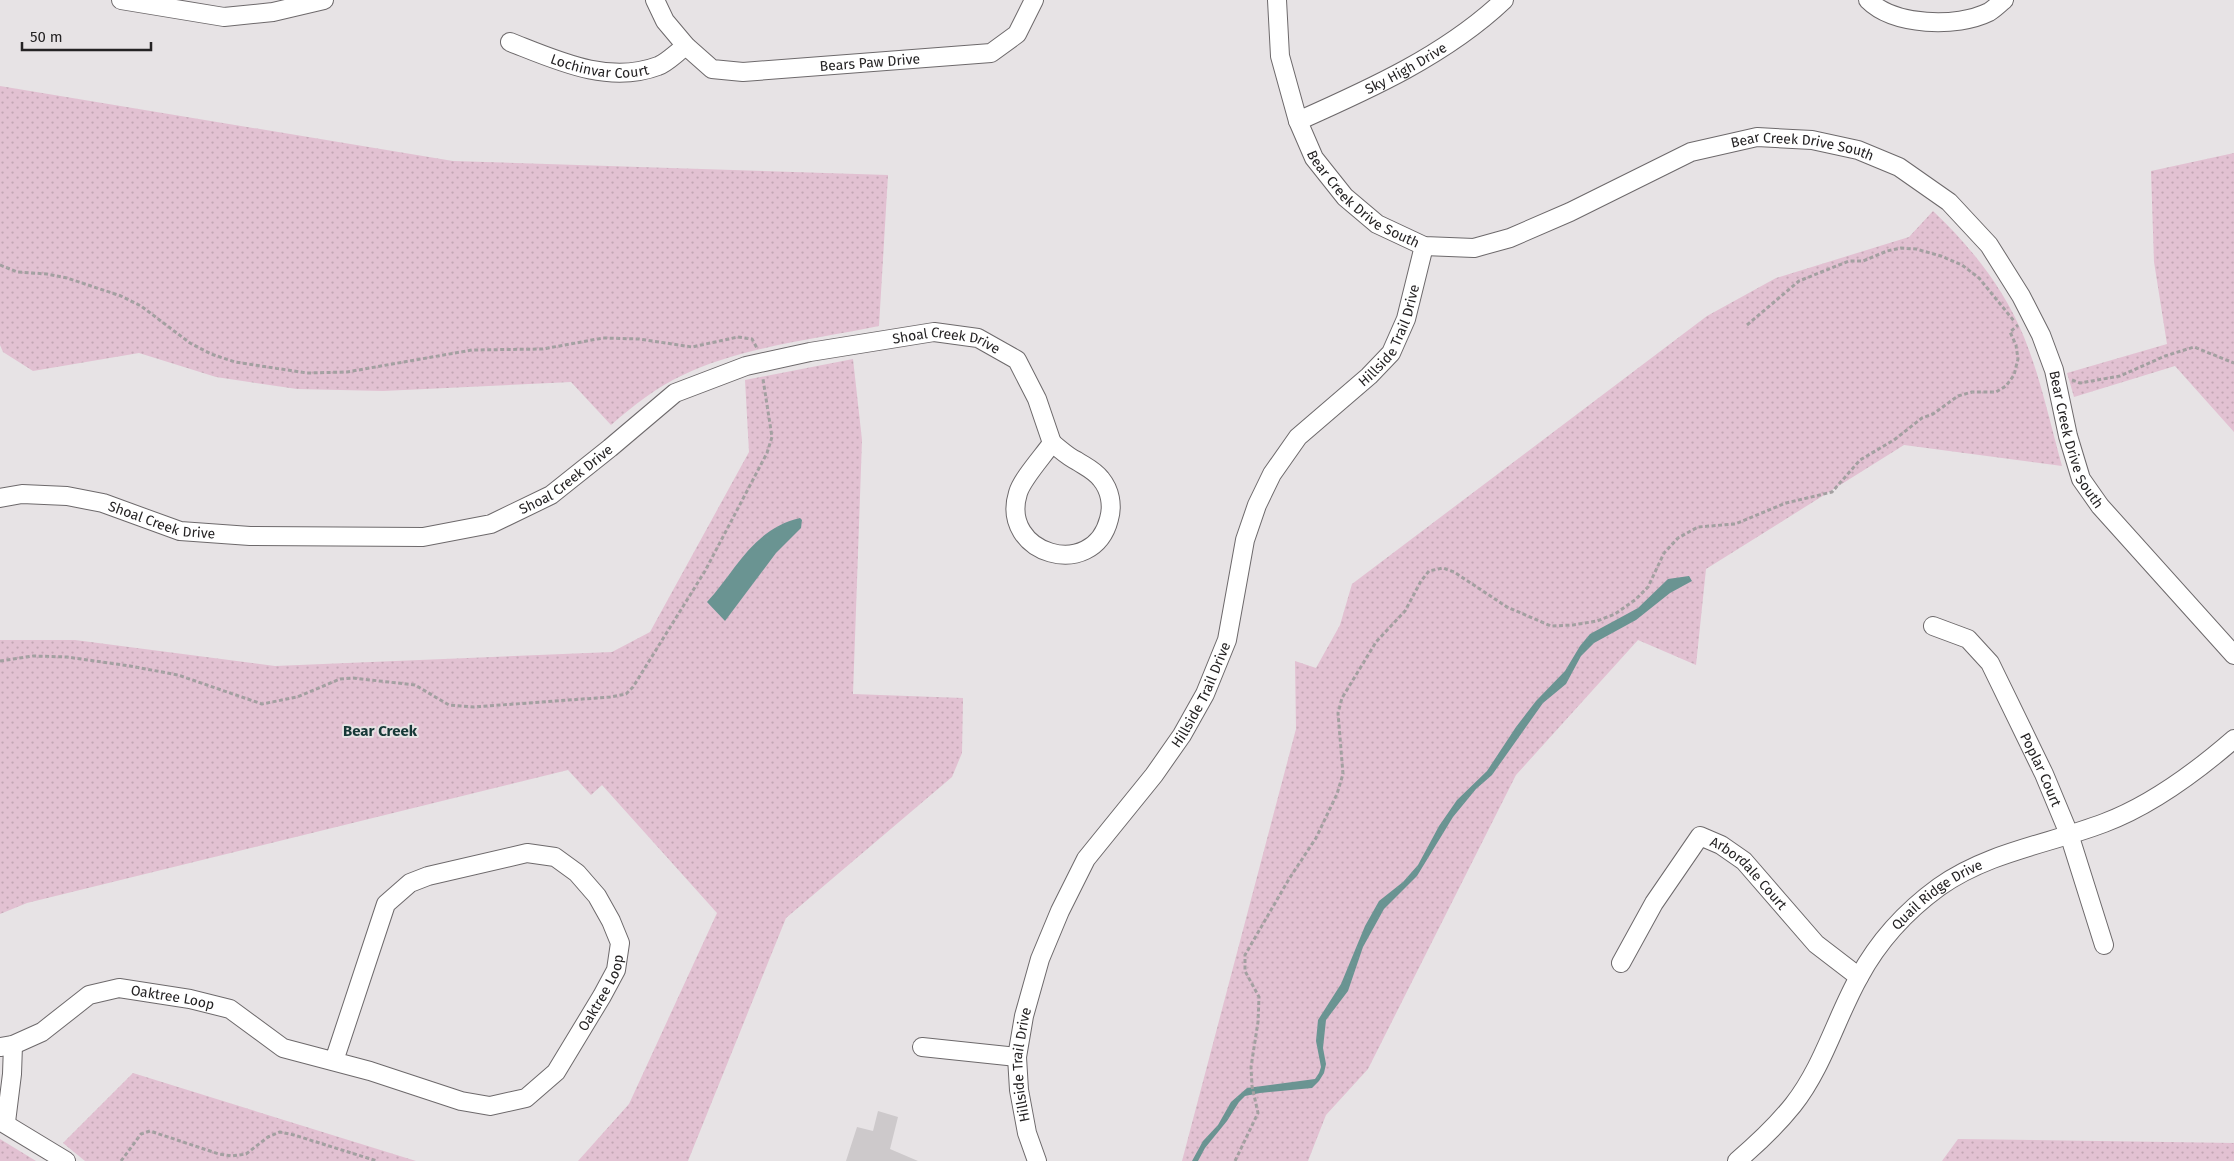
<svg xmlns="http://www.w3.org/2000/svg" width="2234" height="1161" viewBox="0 0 2234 1161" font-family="'Fira Sans',sans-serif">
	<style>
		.grass { fill: url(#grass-dots) }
		.water { fill: #6a9492 }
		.building { fill: #cdc9cb }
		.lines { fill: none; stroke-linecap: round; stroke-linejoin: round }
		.minor-casing { stroke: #6d696b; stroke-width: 20 }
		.path { stroke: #a3a0a1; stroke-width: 3; stroke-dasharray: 4 2.5; stroke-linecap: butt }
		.minor { stroke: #fff; stroke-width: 18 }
		.labels { text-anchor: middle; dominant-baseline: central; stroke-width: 4; stroke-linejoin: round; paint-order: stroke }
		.street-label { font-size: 14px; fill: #252324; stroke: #e7e3e5 }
		.neighbourhood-label { font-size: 15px; font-weight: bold; fill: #163837; stroke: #e7e3e5 }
	</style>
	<defs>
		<pattern id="grass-dots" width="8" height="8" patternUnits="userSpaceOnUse" patternTransform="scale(1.25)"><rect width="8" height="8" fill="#e2c1d2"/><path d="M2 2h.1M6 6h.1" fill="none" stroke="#c2a6b4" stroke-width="1.8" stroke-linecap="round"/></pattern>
	</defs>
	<rect width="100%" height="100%" fill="#e7e3e5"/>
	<g class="grass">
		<path d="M0 86 453 161 888 175 879 326C817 339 740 347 683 375 657 387 634 405 611 425L571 382 383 391 297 389 216 377 139 353 33 371 3 352 0 345Z"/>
		<path d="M2234 153V432L2175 366 2074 397 2067 373 2167 344 2154 262 2151 171Z"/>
		<path d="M1933 211C1971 247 2004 288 2024 337 2041 379 2050 423 2062 466L1904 445 1706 569 1696 665 1638 640 1516 775 1368 1069 1326 1115 1308 1161H1182L1296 729 1295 661 1316 668 1340 625 1352 584 1707 316 1776 278 1909 237Z"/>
		<path d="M853 359 862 440 853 694 963 698 962 753 952 777 786 918 688 1161H578L629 1104 717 913 602 785 591 795 568 770 27 903 0 914V640H75L275 666 612 652 650 632 749 452 745 380Z"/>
		<path d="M133 1073 416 1161H85L63 1143Z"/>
		<path d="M0 1139 36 1161H0Z"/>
		<path d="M1958 1139 2234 1143V1161H1942Z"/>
	</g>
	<g class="water">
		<path d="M800 518 802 520 801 528 776 553 725 621 707 602C737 569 753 529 800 518Z"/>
		<path d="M1689 576 1692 581 1670 593 1636 620 1594 643 1581 656 1566 684 1543 703 1492 775 1476 789 1453 817 1417 876 1384 909 1363 947 1348 991 1326 1020 1323 1048 1326 1064 1324 1073 1319 1081 1312 1088 1260 1093 1245 1096 1239 1102 1227 1121 1205 1148 1198 1161H1192L1203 1141 1218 1125 1231 1102 1247 1088 1315 1079 1319 1073 1321 1067 1316 1041 1318 1020 1341 984 1365 926 1379 901 1403 882 1418 865 1439 826 1457 800 1487 771 1516 727 1536 701 1565 671 1580 646 1590 634 1638 608 1668 579Z"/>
	</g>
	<path class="building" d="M878 1111 898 1117 890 1149 918 1161H846L857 1127 873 1131Z"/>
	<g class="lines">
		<g class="minor-casing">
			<g id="minor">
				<path d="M121 0 224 17 273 12 324 0"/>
				<path id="s1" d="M655 0 665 21 686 46 712 69 743 72 991 53 1017 34 1034 0"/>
				<path id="s2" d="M1277 0 1280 56 1298 121 1314 158 1345 197 1377 224 1424 246 1474 248 1510 238 1570 212 1691 152 1757 137 1812 140 1858 150 1899 167 1949 202 1989 245 2021 296 2041 335 2054 370 2068 436 2081 479 2100 506 2234 655"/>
				<path d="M1868 0C1894 26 1957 28 1989 12 1994 9 1999 4 2004 0"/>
				<path id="s3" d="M510 42C556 60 608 85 658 66 667 63 677 52 686 46"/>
				<path id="s4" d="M1298 121C1370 89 1446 55 1504 0"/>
				<path d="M1052 443C1060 449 1068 457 1077 461 1086 467 1094 470 1101 479 1110 490 1113 505 1109 519 1093 582 999 554 1018 493 1022 479 1043 456 1052 443Z"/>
				<path id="s5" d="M0 498 22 494 67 496 103 503 180 531 250 536 423 537 491 524 551 495 610 448 675 393 746 366 810 352 934 332 978 338 1017 360 1037 399 1052 443"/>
				<path id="s6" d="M1933 626 1968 639 1990 663 2044 774 2069 834 2104 945"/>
				<path id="s7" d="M1621 963 1654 903 1700 836 1721 845 1744 861 1816 944 1859 977"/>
				<path id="s8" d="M0 1047 13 1045 42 1032 89 995 119 988 190 999 230 1009 283 1048 370 1071 461 1101 490 1106 526 1098 556 1072 602 996 616 970 620 943 611 921 597 896 577 873 555 857 527 853 428 876 410 883 386 904 334 1061"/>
				<path d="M922 1047 1017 1057"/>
				<path d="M0 1121 66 1161"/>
				<path d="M6 1122 12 1074 13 1045"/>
				<path id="s9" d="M1037 1161 1027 1133 1019 1090 1017 1057 1024 1016 1040 959 1060 911 1086 859 1154 775 1182 735 1205 694 1227 640 1245 540 1257 505 1272 474 1298 437 1369 376 1391 353 1406 319 1424 246"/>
				<path id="s10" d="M1737 1161C1757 1144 1777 1125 1793 1105 1823 1067 1836 1018 1859 977 1878 942 1906 911 1939 887 1988 852 2049 844 2104 823 2152 805 2196 772 2234 739"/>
			</g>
		</g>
		<g class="path">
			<path d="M0 265 17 272 47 274 67 278 121 296 141 306 190 343 211 354 235 362 307 373 347 372 472 350 543 349 603 338 639 339 692 347 738 337 752 339 757 348"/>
			<path d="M1747 325 1799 281 1849 261H1863L1887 251 1901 248 1916 249 1941 256 1962 265 1979 278 2014 321"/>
			<path d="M2072 380 2080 383 2120 376 2165 356 2194 347 2234 363"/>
			<path d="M0 661 33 656 67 657 130 666 178 675 262 704 297 697 340 679 353 678 415 685 449 705 474 707 610 697 626 694 633 687 705 571 767 453 772 437 763 379"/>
			<path d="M121 1161 141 1134 150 1131 219 1154 232 1156 246 1154 268 1137 280 1132 294 1135 377 1161"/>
			<path d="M1235 1161 1258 1113 1252 1086 1251 1067 1258 1022 1259 997 1245 971V955L1289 879 1316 838 1337 794 1343 774 1338 713 1342 698 1376 642 1405 611 1421 581 1429 571 1443 568 1454 572 1507 607 1551 626 1573 625 1597 621 1615 614 1635 600 1648 587 1664 553 1678 538 1698 527 1735 524 1786 503 1832 492 1860 460 1894 440 1922 418 1933 414 1958 396 1972 392H1996L2006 386 2014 375 2018 359 2016 345 2010 332 2018 325"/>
		</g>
		<use href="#minor" class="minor"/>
	</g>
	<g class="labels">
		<g class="street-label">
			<text stroke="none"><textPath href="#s3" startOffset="94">Lochinvar Court</textPath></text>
			<text stroke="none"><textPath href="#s1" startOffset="249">Bears Paw Drive</textPath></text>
			<text stroke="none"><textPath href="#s4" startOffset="120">Sky High Drive</textPath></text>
			<text stroke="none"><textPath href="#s2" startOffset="709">Bear Creek Drive South</textPath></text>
			<text stroke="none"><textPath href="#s2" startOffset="229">Bear Creek Drive South</textPath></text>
			<text stroke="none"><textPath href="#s9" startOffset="938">Hillside Trail Drive</textPath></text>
			<text stroke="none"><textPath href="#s5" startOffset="1006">Shoal Creek Drive</textPath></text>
			<text stroke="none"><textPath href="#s2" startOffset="1144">Bear Creek Drive South</textPath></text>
			<text stroke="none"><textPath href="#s5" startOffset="586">Shoal Creek Drive</textPath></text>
			<text stroke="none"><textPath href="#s5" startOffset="166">Shoal Creek Drive</textPath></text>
			<text stroke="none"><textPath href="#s9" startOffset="519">Hillside Trail Drive</textPath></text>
			<text stroke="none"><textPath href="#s6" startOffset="188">Poplar Court</textPath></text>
			<text stroke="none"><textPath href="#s7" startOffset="212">Arbordale Court</textPath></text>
			<text stroke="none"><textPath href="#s10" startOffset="339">Quail Ridge Drive</textPath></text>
			<text stroke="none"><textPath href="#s8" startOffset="698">Oaktree Loop</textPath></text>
			<text stroke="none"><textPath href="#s8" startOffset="190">Oaktree Loop</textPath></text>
			<text stroke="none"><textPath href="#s9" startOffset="99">Hillside Trail Drive</textPath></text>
		</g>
		<g class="neighbourhood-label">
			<text x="380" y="731">Bear Creek</text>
		</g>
	</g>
	<path d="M22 42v8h129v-8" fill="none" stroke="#252324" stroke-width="2.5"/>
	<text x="30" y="42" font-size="15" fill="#252324" stroke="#e7e3e5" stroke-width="4" paint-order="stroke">50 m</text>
</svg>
